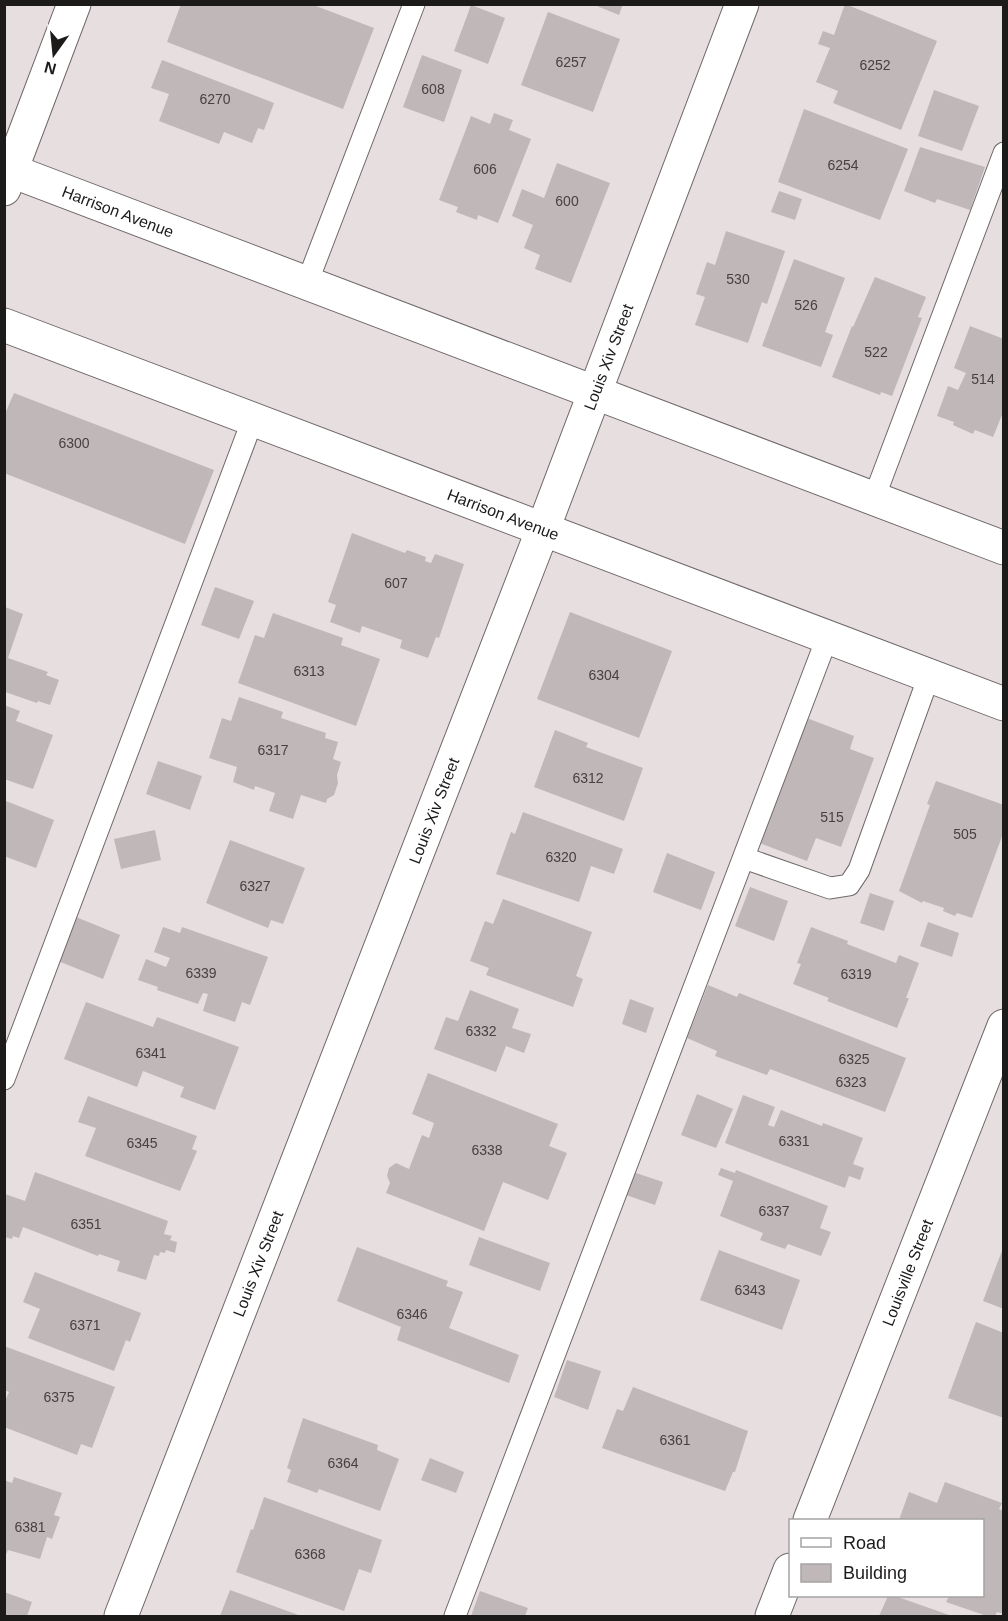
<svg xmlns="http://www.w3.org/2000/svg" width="1008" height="1621" viewBox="0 0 1008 1621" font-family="Arial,sans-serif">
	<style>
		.building { fill: #c0b7b9 }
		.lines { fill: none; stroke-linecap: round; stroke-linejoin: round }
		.lane-casing { stroke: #70686a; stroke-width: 23 }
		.street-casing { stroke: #70686a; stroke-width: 35 }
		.secondary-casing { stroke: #70686a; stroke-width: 35 }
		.lane { stroke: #fff; stroke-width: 21 }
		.street { stroke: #fff; stroke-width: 33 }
		.secondary { stroke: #fff; stroke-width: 33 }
		.labels { text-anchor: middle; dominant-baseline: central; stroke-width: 4.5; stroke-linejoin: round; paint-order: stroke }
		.number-label { font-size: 14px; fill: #464142 }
		.street-label { font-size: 16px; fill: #1d1a1a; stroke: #fff }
	</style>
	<rect width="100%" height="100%" fill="#e7dee0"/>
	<g class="building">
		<path d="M181 4H316V6L374 28 343 109 167 42Z"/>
		<path d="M592 4H623L619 15Z"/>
		<path d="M845 4 937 41 901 130 833 103 838 91 816 82 830 48 818 44 823 31 834 35Z"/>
		<path d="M471 5 505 18 488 64 454 51Z"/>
		<path d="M548 12 620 39 593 112 521 85Z"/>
		<path d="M422 55 462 70 444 122 403 107Z"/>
		<path d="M162 60 274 103 264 130 258 128 252 143 224 132 219 144 159 121 169 94 151 88Z"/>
		<path d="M934 90 979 106 962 151 918 136Z"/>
		<path d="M804 109 908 149 880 220 778 182Z"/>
		<path d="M494 113 513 120 509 130 531 139 498 223 478 215 477 220 456 212 458 207 439 200 471 116 490 124Z"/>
		<path d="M920 147 985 167 970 210 937 199 935 203 904 191Z"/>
		<path d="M557 163 610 183 571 283 535 269 540 255 524 248 533 225 512 216 522 189 544 198Z"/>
		<path d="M779 191 802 199 795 220 771 212Z"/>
		<path d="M726 231 785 251 767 304 762 302 748 343 695 325 705 297 696 294 707 262 715 265Z"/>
		<path d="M794 259 845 278 825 332 833 335 821 367 762 346Z"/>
		<path d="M875 277 926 297 918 317 922 318 892 396 881 392 880 395 832 377 852 326 853 327Z"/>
		<path d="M970 326 1004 339V410L993 437 975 430 973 434 953 425 954 422 937 416 948 386 958 390 966 373 954 368Z"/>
		<path d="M14 393 214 470 185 544 4 473V416Z"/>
		<path d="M352 533 405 553 407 550 426 557 425 561 431 563 435 554 464 564 439 638 436 637 428 658 400 648 402 640 362 626 360 633 330 622 336 605 328 602Z"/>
		<path d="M215 587 254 601 239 639 201 625Z"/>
		<path d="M5 607 23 614 8 658 48 672 46 675 59 680 50 705 38 701 37 703 5 692Z"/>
		<path d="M570 612 672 651 639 738 537 699Z"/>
		<path d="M273 613 343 638 341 645 380 659 356 726 238 683 255 635 264 638Z"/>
		<path d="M239 697 283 712 281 718 326 733 325 738 338 742 333 759 341 762 337 775 338 783 334 795 327 799 326 803 301 795 293 819 269 811 275 793 255 786 254 790 233 782 237 767 209 758 222 718 231 721Z"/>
		<path d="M4 705 20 711 16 721 53 735 33 789 4 779Z"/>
		<path d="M804 717 854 736 850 749 874 758 841 847 816 838 807 861 757 842Z"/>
		<path d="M555 730 588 743 586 747 643 768 624 821 534 787Z"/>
		<path d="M158 761 202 776 190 810 146 794Z"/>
		<path d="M936 781 1004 805V831L972 918 957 913 955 916 943 911 944 908 923 901 922 903 899 891 930 805 927 804Z"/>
		<path d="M6 801 54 820 36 868 4 856Z"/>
		<path d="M523 812 623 849 614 874 591 866 579 902 496 874 511 832 515 834Z"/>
		<path d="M155 830 161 860 121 869 114 839Z"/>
		<path d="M230 840 305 868 283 924 271 920 268 928 206 903Z"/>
		<path d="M667 853 715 872 701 910 653 892Z"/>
		<path d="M750 887 788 901 774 941 735 926Z"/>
		<path d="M870 893 894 901 884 931 860 923Z"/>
		<path d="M503 899 592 932 576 976 583 979 573 1007 486 975 489 968 470 961 485 921 493 924Z"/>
		<path d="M76 917 120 935 103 979 58 961Z"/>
		<path d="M928 922 959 933 952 957 920 946Z"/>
		<path d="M163 927 180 933 182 927 268 957 250 1005 242 1002 235 1022 203 1011 208 994 203 993 198 1004 157 990 158 987 138 980 146 959 166 967 170 958 154 952Z"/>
		<path d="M811 927 848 941 847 944 896 963 899 955 919 963 906 998H909L897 1028 827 1001 829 998 793 984 801 964 797 963Z"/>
		<path d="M708 985 737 997 739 993 906 1058 885 1112 770 1069 767 1075 715 1056 717 1051 687 1038Z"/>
		<path d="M470 990 519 1009 512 1028 531 1034 524 1053 506 1046 496 1072 434 1049 446 1017 458 1021Z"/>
		<path d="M630 999 654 1008 646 1033 622 1024Z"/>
		<path d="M86 1002 153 1027 157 1017 239 1047 215 1110 180 1097 184 1087 143 1071 137 1087 64 1059Z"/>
		<path d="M428 1073 558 1124 549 1146 567 1153 548 1200 503 1182 484 1231 386 1193 390 1183 387 1176 389 1168 396 1163 409 1169 422 1135 429 1138 434 1123 412 1114Z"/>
		<path d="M697 1094 733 1109 716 1148 681 1135Z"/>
		<path d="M743 1095 775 1107 768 1125 774 1127 781 1110 822 1126 823 1123 863 1138 853 1164 864 1168 860 1180 849 1176 845 1188 725 1143Z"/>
		<path d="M88 1096 197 1136 192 1149 197 1151 180 1191 85 1156 96 1128 78 1122Z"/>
		<path d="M721 1168 735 1173 736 1170 828 1206 820 1228 831 1232 821 1256 788 1244 785 1249 760 1240 763 1233 720 1216 733 1181 718 1175Z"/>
		<path d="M35 1172 168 1221 164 1234 172 1236 170 1240 177 1242 175 1253 166 1250 165 1253 160 1252 159 1256 154 1255 146 1280 117 1271 120 1261 99 1254 98 1256 23 1227 19 1238 13 1236 12 1239 5 1237V1194L25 1201Z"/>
		<path d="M633 1172 663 1182 655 1205 626 1195Z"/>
		<path d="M479 1237 550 1263 540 1291 469 1265Z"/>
		<path d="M357 1247 448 1281 446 1286 463 1292 449 1328 519 1355 509 1383 397 1340 401 1327 337 1301Z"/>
		<path d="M1003 1248H1004V1309L983 1301Z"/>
		<path d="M719 1250 800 1280 782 1330 700 1300Z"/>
		<path d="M35 1272 141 1313 130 1342 126 1340 114 1371 28 1338 40 1309 23 1302Z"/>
		<path d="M976 1322 1004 1333V1418L948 1398Z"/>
		<path d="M4 1346 115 1387 92 1448 81 1444 77 1455 4 1427V1403L9 1392 4 1390Z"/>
		<path d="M567 1360 601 1371 588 1410 554 1397Z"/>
		<path d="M633 1387 748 1431 735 1472H733L725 1491 602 1448 617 1409 623 1411Z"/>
		<path d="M303 1418 378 1445 377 1450 399 1459 380 1511 319 1489 317 1493 287 1482 291 1470 287 1468Z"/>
		<path d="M430 1458 464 1472 456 1493 421 1480Z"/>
		<path d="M14 1477 62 1493 54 1515 60 1517 52 1539 47 1537 40 1559 8 1550 4 1559V1480L12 1483Z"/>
		<path d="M945 1482 1002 1503 999 1509 1004 1511V1614L997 1612 995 1616H987L946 1602 949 1596H982V1520H899L909 1492 937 1503Z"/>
		<path d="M264 1497 382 1540 371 1573 359 1569 344 1611 236 1572 251 1529 253 1530Z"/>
		<path d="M230 1590 301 1616H220Z"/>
		<path d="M480 1591 528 1608 525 1616H471Z"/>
		<path d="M4 1592 32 1602 27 1616H4Z"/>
		<path d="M888 1596H895L952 1616H879Z"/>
	</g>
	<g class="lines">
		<g class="lane-casing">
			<g id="lane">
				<path d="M307 283 414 4"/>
				<path d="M874 498 1004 153"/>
				<path d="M744 858 830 888 849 885 859 870 929 676"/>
				<path d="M4 1079 253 419"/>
				<path d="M455 1616 827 638"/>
			</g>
		</g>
		<g class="street-casing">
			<g id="street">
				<path id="s1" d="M810 1520 1004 1026"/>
				<path id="s2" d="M121 1616 543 529 742 4"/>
				<path d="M772 1616 790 1570"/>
			</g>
		</g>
		<g class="secondary-casing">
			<g id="secondary">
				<path id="s3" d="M4 168 1004 548"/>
				<path d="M4 189 74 4"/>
				<path id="s4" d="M4 325 1004 704"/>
			</g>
		</g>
		<use href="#lane" class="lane"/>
		<use href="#street" class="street"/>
		<use href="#secondary" class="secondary"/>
	</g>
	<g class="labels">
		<g class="number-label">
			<text x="571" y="62">6257</text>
			<text x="875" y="65">6252</text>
			<text x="433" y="89">608</text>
			<text x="215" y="99">6270</text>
			<text x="843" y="165">6254</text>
			<text x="485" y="169">606</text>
			<text x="567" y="201">600</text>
			<text x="738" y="279">530</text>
			<text x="806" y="305">526</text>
			<text x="876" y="352">522</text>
			<text x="983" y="379">514</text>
			<text x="74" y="443">6300</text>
			<text x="396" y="583">607</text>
			<text x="309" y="671">6313</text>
			<text x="604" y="675">6304</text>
			<text x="273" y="750">6317</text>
			<text x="588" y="778">6312</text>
			<text x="832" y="817">515</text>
			<text x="965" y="834">505</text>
			<text x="561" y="857">6320</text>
			<text x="255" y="886">6327</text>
			<text x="201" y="973">6339</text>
			<text x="856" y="974">6319</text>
			<text x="481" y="1031">6332</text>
			<text x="151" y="1053">6341</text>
			<text x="854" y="1059">6325</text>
			<text x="851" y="1082">6323</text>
			<text x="794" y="1141">6331</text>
			<text x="142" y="1143">6345</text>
			<text x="487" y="1150">6338</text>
			<text x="774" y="1211">6337</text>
			<text x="86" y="1224">6351</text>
			<text x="750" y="1290">6343</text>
			<text x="412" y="1314">6346</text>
			<text x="85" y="1325">6371</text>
			<text x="59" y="1397">6375</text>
			<text x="675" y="1440">6361</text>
			<text x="343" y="1463">6364</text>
			<text x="30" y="1527">6381</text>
			<text x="310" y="1554">6368</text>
		</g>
		<g class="street-label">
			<text stroke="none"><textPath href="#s3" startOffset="122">Harrison Avenue</textPath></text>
			<text stroke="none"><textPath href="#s2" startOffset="1350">Louis Xiv Street</textPath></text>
			<text stroke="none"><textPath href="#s4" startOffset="534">Harrison Avenue</textPath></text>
			<text stroke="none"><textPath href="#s2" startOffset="864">Louis Xiv Street</textPath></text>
			<text stroke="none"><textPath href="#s2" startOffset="378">Louis Xiv Street</textPath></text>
			<text stroke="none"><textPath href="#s1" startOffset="266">Louisville Street</textPath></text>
		</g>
	</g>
	<rect width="1008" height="1621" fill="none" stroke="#1d1a1a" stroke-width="12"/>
	<rect x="789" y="1519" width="195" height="78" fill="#ffffff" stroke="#a5a3a3" stroke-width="1.5"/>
	<rect x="801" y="1538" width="30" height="9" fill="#ffffff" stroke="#a5a3a3" stroke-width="1.5"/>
	<text x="843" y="1549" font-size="18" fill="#1d1a1a">Road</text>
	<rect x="801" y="1564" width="30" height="18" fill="#c0b7b9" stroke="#a5a3a3" stroke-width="1.5"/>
	<text x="843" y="1579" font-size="18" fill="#1d1a1a">Building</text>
	<g transform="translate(54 54) rotate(195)" stroke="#ffffff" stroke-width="4.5" paint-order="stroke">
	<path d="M0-4.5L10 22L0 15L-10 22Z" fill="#1d1a1a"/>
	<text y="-9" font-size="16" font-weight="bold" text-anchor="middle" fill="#1d1a1a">N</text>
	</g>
</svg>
